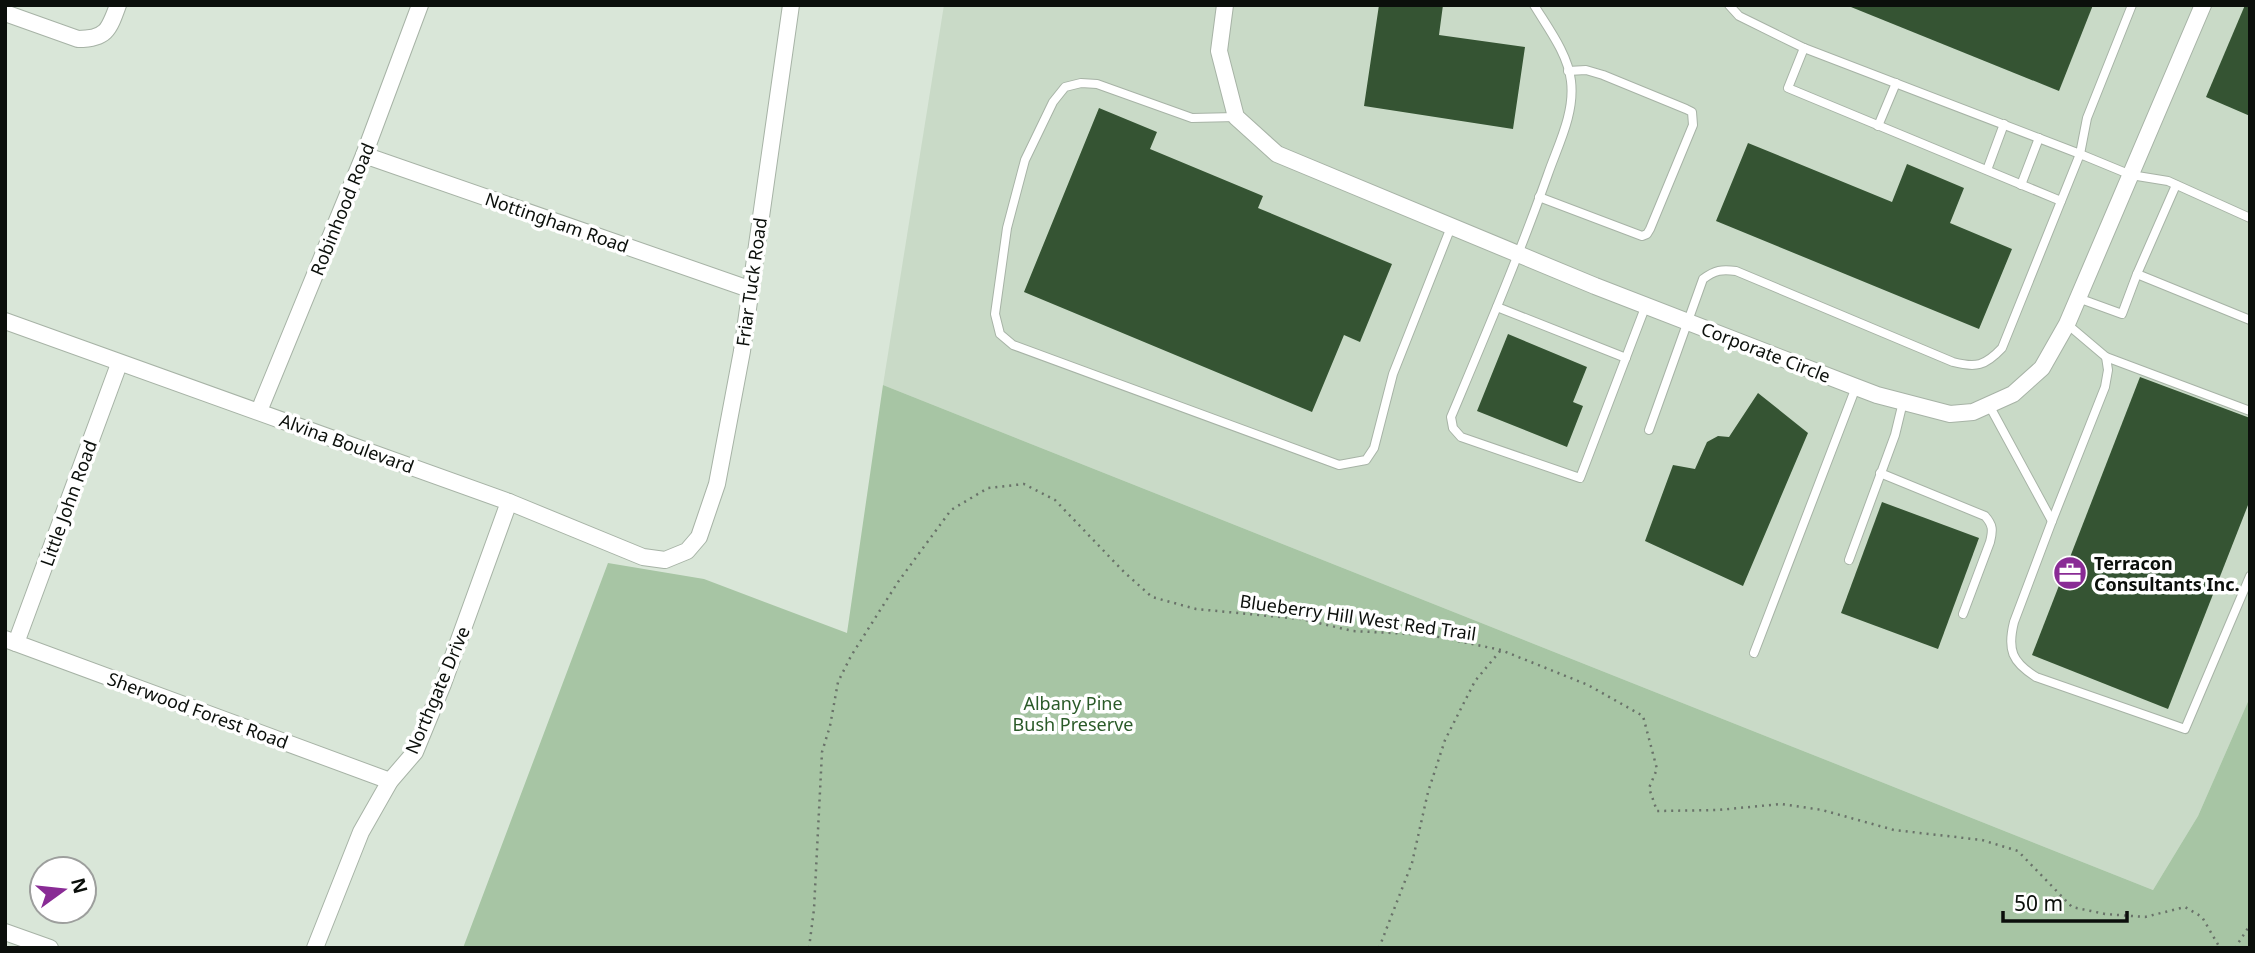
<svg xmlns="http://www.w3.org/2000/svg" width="2255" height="953" viewBox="0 0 2255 953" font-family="'Noto Sans',sans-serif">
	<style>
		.built { fill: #c9dac7 }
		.green { fill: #a7c5a4 }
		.building { fill: #355433 }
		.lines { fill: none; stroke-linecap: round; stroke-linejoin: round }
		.lane-casing { stroke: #a7b3a6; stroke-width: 10 }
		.street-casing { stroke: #a7b3a6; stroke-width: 18 }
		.path { stroke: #697269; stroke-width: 2.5; stroke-dasharray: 2 5; stroke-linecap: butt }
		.lane { stroke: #fff; stroke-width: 8 }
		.street { stroke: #fff; stroke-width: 16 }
		.labels { text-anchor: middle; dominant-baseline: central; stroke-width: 7; stroke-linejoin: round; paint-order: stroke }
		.street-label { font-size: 18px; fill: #0b0f0b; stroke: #fff }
		.poi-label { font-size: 18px; font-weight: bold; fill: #0b0f0b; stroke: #fff; text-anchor: start }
		.park-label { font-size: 18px; fill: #2a5a28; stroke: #fff }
	</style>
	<rect width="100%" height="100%" fill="#d9e6d8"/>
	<path class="built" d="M944 5H2250V697L2198 816 2153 890 883 385Z"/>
	<path class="green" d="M883 385 2153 890 2198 816 2250 697V948H463L608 563 704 579 847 633Z"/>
	<g class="building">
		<path d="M1379 5H1443L1439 35 1525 47 1513 129 1364 106Z"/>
		<path d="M1846 5H2093L2059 91Z"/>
		<path d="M2245 5H2250V116L2206 97Z"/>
		<path d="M1099 108 1157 132 1150 149 1263 196 1258 208 1392 264 1360 342 1344 335 1312 412 1024 292Z"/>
		<path d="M1748 143 1892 202 1907 164 1964 188 1950 223 2012 249 1979 329 1716 221Z"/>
		<path d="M1508 334 1587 367 1573 402 1583 406 1567 447 1477 411Z"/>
		<path d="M2140 377 2250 418V500L2168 709 2032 655Z"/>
		<path d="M1758 393 1808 433 1743 586 1645 541 1673 465 1695 469 1707 442 1718 436 1729 437Z"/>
		<path d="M1882 502 1979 538 1938 649 1841 613Z"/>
	</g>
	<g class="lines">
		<g class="lane-casing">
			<g id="lane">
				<path d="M1534 5C1548 28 1568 54 1571 81 1575 113 1558 145 1548 174 1519 256 1485 336 1451 417L1453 428 1461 437 1580 478 1646 305"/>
				<path d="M1729 5 1739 16 1804 48 2080 154 2087 118 2132 5"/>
				<path d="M1804 48 1788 88 2061 201"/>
				<path d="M1236 117 1192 118 1097 84 1081 83 1065 87 1053 102 1025 160 1007 228 995 314 1000 334 1013 345 1339 465 1366 460 1374 448 1393 374 1451 227"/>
				<path d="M1878 126 1896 83"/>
				<path d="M1987 170 2004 124"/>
				<path d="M2021 185 2039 138"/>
				<path d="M2176 185 2137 274 2250 320"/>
				<path d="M1539 197 1642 236 1647 234 1650 229 1693 125 1692 112 1686 109 1603 75 1586 70 1568 71"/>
				<path d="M2078 298 2122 314 2137 274"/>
				<path d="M1497 307 1626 358"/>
				<path d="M2067 324 2106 357 2108 370 2105 387 2052 521 2014 622C2007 650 2012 662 2036 677L2185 729 2250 576"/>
				<path d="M2106 357 2250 411"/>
				<path d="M1989 405 2052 521"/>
				<path d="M1649 430 1703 279C1715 270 1722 269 1736 271L1953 362C1976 368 1985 366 2002 348L2080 154 2131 175 2168 181 2250 218"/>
				<path d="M1880 473 1985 516C1993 525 1993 530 1990 542L1963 614"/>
				<path d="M1849 560 1895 435 1903 402"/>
				<path d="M1754 653 1856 387"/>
			</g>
		</g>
		<g class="street-casing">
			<g id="street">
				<path d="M1225 5 1219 51 1236 117 1277 154 1595 286 1856 387 1877 395 1950 414 1973 412 2013 394 2042 368 2067 324 2203 5"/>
				<path d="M5 13 78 39C106 39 109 30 118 5"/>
				<path d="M364 155 749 289"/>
				<path d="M5 321 509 502 643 557 665 560 687 551 699 537 717 484 742 351 791 5"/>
				<path d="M259 411 364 155 420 5"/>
				<path d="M5 639 390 781"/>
				<path d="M16 643 119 364"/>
				<path d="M5 932 50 948"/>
				<path d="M315 948 361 832 390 781 415 752 443 684 509 502"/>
			</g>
		</g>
		<g class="path">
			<path d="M809 948 814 909 822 752 830 726 838 682 851 656 898 582 951 510 988 488 1024 484 1055 500 1124 572 1152 597 1196 609 1301 619 1353 631 1429 635 1501 650 1588 685 1643 716 1657 769 1649 788 1657 811 1718 810 1781 804 1822 810 1894 830 1982 840 2018 851 2072 907 2105 914 2145 917 2185 907 2202 917 2220 948"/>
			<path d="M1379 948 1412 863 1428 792 1445 740 1475 681 1501 650"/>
			<path d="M2235 948 2250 925"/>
		</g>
		<use href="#lane" class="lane"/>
		<use href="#street" class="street"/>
	</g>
	<defs>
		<g id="office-disc" transform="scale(1.75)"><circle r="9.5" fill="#892b95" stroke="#fff"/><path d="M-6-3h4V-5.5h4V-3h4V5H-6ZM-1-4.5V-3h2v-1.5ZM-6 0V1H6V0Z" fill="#fff"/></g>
	</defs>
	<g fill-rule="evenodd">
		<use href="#office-disc" x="2070" y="573"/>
	</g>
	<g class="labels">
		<g class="street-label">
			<text transform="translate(342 209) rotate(-68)">Robinhood Road</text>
			<text transform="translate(557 222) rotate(19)">Nottingham Road</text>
			<text transform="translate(751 282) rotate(-82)">Friar Tuck Road</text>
			<text transform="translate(1766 352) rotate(21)">Corporate Circle</text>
			<text transform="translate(347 443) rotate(20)">Alvina Boulevard</text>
			<text transform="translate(68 503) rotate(-70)">Little John Road</text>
			<text transform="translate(1358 617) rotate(8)">Blueberry Hill West Red Trail</text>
			<text transform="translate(437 690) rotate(-67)">Northgate Drive</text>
			<text transform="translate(198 710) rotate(20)">Sherwood Forest Road</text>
		</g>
		<g class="poi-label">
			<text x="2094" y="563">Terracon<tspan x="2094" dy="21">Consultants Inc.</tspan></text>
		</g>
		<g class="park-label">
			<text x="1073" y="703">Albany Pine<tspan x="1073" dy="21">Bush Preserve</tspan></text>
		</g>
	</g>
	<rect width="2255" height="953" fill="none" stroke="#0b0f0b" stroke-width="14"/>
	<g transform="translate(63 890) rotate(75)"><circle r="33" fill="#ffffff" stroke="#9d9f9d" stroke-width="2"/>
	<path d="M0-5L12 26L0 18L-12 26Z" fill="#892b95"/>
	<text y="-10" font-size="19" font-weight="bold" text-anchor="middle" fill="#0b0f0b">N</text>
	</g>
	<path d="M2003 911v10h124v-10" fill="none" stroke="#0b0f0b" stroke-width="3.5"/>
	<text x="2014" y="911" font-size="21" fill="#0b0f0b" stroke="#ffffff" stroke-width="5" paint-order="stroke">50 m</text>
</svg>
